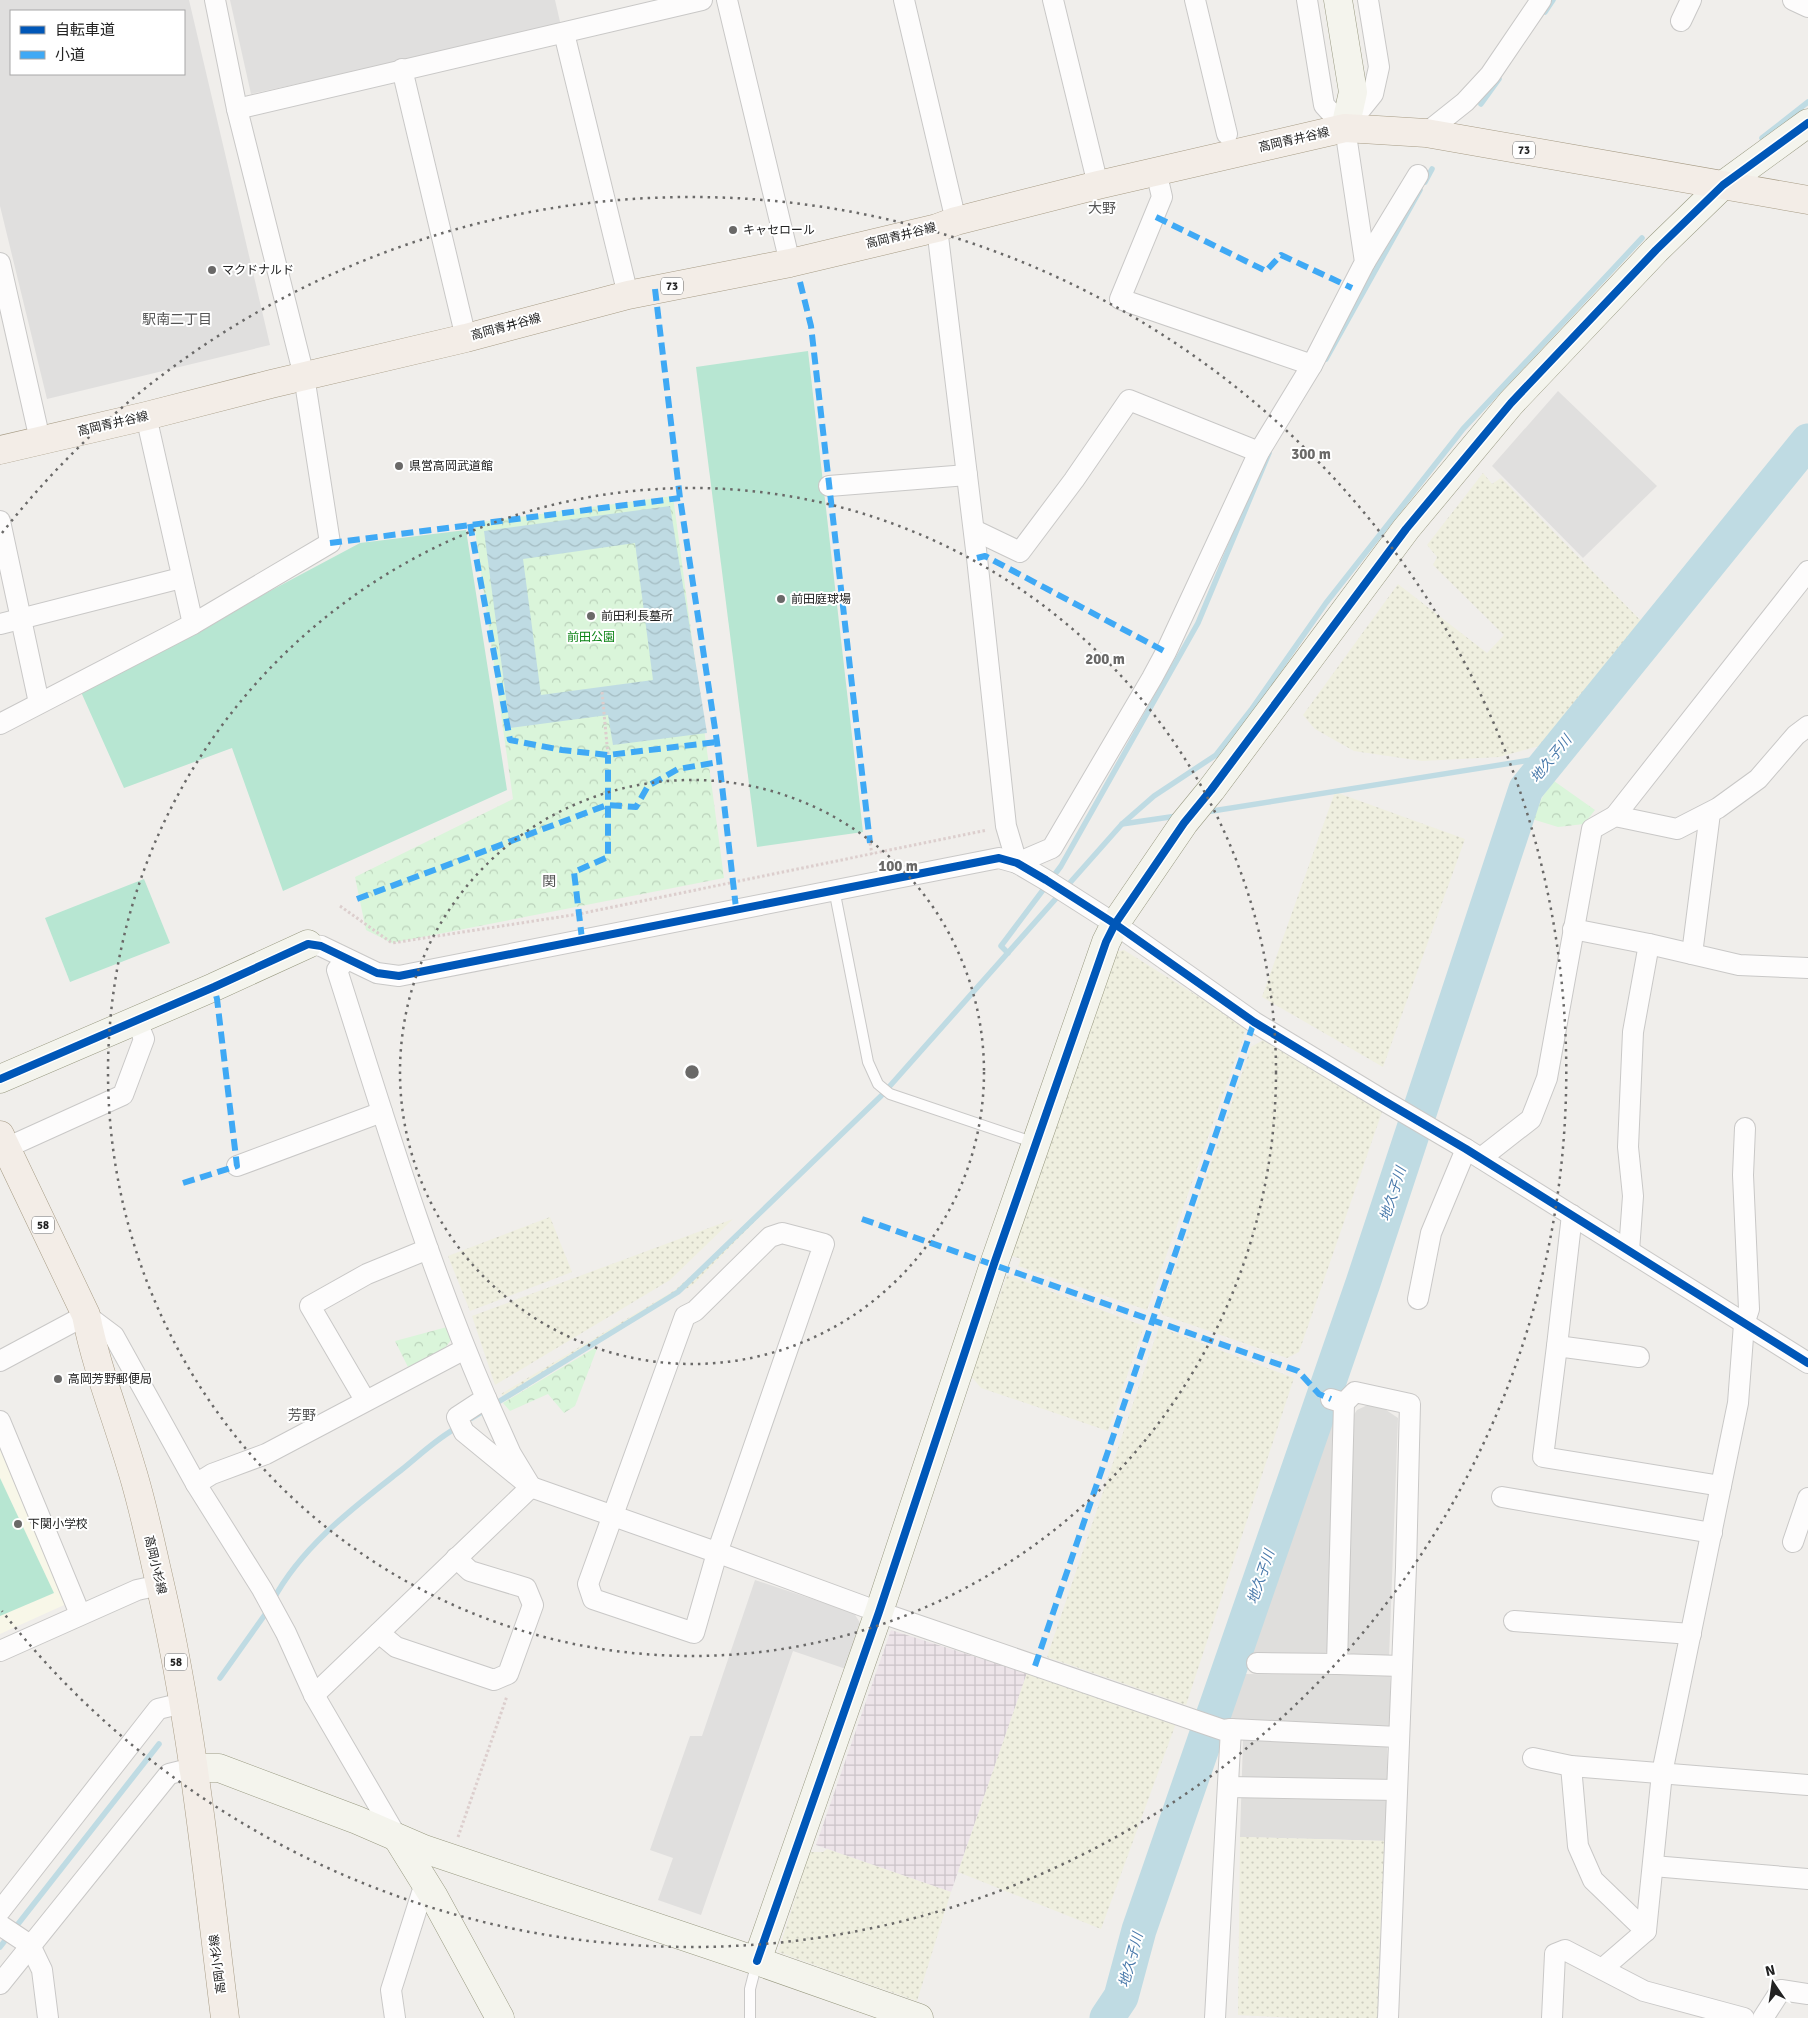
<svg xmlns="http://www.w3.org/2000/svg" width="1808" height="2018" viewBox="0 0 1808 2018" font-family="Signika,'Noto Sans JP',sans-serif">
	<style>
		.residential { fill: #dfdedc }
		.industrial { fill: url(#industrial-grid) }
		.education { fill: #f8f7e8 }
		.farmland { fill: url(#farmland-dots) }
		.park { fill: url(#park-crowns) }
		.pitch { fill: #b7e6d2 }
		.parking { fill: #e0dfde; fill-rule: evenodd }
		.water { fill: url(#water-waves); fill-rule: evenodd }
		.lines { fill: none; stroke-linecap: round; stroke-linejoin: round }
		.stream { stroke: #bfdbe3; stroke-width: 5.5 }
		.river { stroke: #bfdbe3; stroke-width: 35 }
		.lane-casing { stroke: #c9c8c7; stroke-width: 12 }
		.street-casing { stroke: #c9c8c7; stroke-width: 22 }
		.secondary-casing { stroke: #999a82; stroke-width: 29 }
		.primary-casing { stroke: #a79c86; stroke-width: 29 }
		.path { stroke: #dccecd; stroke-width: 3; stroke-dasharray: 2.5 2.5; stroke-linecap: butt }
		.lane { stroke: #fdfcfc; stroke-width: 10 }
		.street { stroke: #fdfcfc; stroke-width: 20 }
		.secondary { stroke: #f4f4ed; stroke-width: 28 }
		.primary { stroke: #f3ede7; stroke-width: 28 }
		.quiet { stroke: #3fa9f5; stroke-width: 6; stroke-dasharray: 12 6; stroke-linecap: butt }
		.cycleway-casing { stroke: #fff; stroke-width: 11 }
		.cycleway { stroke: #0057b8; stroke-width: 8 }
		.ring { fill: none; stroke: #6a6968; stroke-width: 2.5; stroke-dasharray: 2.5 5 }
		.poi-dot { fill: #6a6968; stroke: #fff; stroke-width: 2 }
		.labels { text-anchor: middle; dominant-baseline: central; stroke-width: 4; stroke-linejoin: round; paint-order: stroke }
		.shield { fill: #fff; stroke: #646464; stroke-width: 1 }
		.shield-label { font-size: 11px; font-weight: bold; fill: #222 }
		.street-label { font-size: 12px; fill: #222; stroke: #fff }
		.poi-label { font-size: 12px; fill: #222; stroke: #fff; text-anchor: start }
		.park-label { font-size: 12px; fill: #0c8416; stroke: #fff }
		.neighbourhood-label { font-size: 14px; fill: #555; stroke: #fff }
		.water-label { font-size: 14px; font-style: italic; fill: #4a7aab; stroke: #fff }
		.centre { fill: #6a6968; stroke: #fff; stroke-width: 2.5 }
		.ring-label { font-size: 15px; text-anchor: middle; font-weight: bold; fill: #6a6968; stroke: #fff; stroke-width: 4; stroke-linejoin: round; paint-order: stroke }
	</style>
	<defs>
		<pattern id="industrial-grid" width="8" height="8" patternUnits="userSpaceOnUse" patternTransform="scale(1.25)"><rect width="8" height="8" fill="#ede4e9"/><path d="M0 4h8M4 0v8" fill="none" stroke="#cbc3c8"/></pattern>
		<pattern id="farmland-dots" width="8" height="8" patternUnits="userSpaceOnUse" patternTransform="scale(1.25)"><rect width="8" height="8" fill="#efefdf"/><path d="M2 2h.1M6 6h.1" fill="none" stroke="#cdcdbf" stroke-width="1.8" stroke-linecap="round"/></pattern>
		<pattern id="park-crowns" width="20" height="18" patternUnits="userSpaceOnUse" patternTransform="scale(1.25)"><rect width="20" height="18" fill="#daf5da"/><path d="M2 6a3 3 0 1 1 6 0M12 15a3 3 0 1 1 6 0" fill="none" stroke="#bbd2bb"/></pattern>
		<pattern id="water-waves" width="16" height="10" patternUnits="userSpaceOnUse" patternTransform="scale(1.25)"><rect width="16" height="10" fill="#bfdbe3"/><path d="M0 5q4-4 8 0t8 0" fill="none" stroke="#a4bcc2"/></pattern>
	</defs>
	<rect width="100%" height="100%" fill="#f0eeeb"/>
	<g class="residential">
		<path d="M1374 1402 1398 1418 1389 1659 1360 1661 1347 1651 1353 1416 1357 1410Z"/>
		<path d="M1336 1405 1332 1646 1321 1658 1252 1654 1298 1504 1333 1406Z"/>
		<path d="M1245 1674 1390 1675 1393 1726 1227 1721Z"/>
		<path d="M1243 1740 1387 1742 1388 1841 1240 1837Z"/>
	</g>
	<path class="industrial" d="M891 1630 1027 1673 951 1892 816 1845Z"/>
	<path class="education" d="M0 1447 73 1601 0 1634Z"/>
	<g class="farmland">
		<path d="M1483 473 1492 484 1501 478 1650 630 1584 710 1579 707 1574 711 1539 746 1499 757 1422 761 1354 751 1315 729 1303 715 1398 584 1487 653 1504 635 1433 565 1437 557 1427 545Z"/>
		<path d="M1335 792 1465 839 1383 1067 1262 997Z"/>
		<path d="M1124 950 1247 1027 1147 1310 1018 1266 1021 1259 1009 1255 1115 952Z"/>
		<path d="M1265 1039 1382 1112 1299 1352 1287 1358 1163 1315 1160 1311 1251 1047Z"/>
		<path d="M769 1207 694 1284 507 1400 501 1394 675 1290Z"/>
		<path d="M550 1217 572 1272 470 1311 448 1256Z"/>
		<path d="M733 1219 670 1280 495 1385 472 1316Z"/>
		<path d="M1007 1275 1144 1326 1108 1431 981 1388 971 1376Z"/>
		<path d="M1159 1327 1294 1378 1186 1705 1047 1657Z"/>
		<path d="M1027 1673 1179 1715 1101 1929 958 1872Z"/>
		<path d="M1240 1837 1388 1841 1381 2018H1297L1238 2015Z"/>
		<path d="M827 1849 951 1892 917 2001 778 1952 810 1852H823Z"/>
	</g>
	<g class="park">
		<path d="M673 496 724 878 392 943 366 930 355 877 513 799 474 523Z"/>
		<path d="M1554 781 1595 810 1584 824 1558 827 1532 819 1543 796Z"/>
		<path d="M447 1327 451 1340 445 1348 408 1367 395 1341Z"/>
		<path d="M598 1346 575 1406 564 1413 548 1394 510 1411 503 1403Z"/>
	</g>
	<g class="pitch">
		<path d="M808 351 863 832 757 847 696 367Z"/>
		<path d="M466 530 507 790 283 891 232 748 124 788 81 692 360 543Z"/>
		<path d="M144 879 170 943 70 982 45 918Z"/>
		<path d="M0 1478 54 1593 0 1616Z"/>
	</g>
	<g class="parking">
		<path d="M0 0H189L270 345 47 399 0 206ZM11 11H184V74H11Z"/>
		<path d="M230 0H555L561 26 251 94Z"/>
		<path d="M1558 391 1657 486 1583 558 1492 466Z"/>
		<path d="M755 1580 854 1613 863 1628 849 1670 793 1651 701 1915 658 1900 673 1858 650 1850 690 1736H702Z"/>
	</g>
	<path class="water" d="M670 506 707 733 613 745 608 715 510 728 484 531ZM635 543 653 680 541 695 523 559Z"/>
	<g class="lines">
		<g class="stream">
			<path d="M1545 12 1553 0"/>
			<path d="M1481 104 1499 79"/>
			<path d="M1762 138 1808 102"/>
			<path d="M1425 182 1432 169"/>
			<path d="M1326 359 1420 190"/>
			<path d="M1206 812 1550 757"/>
			<path d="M1122 824 1154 796 1216 755 1251 710 1326 603 1463 429 1642 238"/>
			<path d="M1008 953 1001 946 1061 866 1198 623 1269 453"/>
			<path d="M472 1418 678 1292 881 1096 1122 824 1177 816"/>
			<path d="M273 1600C302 1546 353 1508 400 1471 419 1456 437 1438 458 1427"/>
			<path d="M220 1678 269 1609"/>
			<path d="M0 1947 159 1744"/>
		</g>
		<path class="river" d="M1107 2018 1121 1997 1139 1930 1363 1283 1526 789 1808 441"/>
		<g class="lane-casing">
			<g id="lane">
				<path d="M834 889 868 1062 878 1084 890 1094 1035 1143"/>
				<path d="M750 2018V1989L757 1962"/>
			</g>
		</g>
		<g class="street-casing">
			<g id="street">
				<path d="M727 0 790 263"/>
				<path d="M904 0 956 221"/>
				<path d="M1053 0 1098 185"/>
				<path d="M1195 0 1227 134"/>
				<path d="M1793 0 1808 7"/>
				<path d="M1681 21 1691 0"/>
				<path d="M564 33 628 295"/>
				<path d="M402 69 466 338"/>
				<path d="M237 109 702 0"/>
				<path d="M1348 125 1373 94 1379 67 1368 0"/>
				<path d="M1426 133 1465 102 1490 75 1541 0"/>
				<path d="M1156 171 1162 197 1120 299 1312 365"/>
				<path d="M937 228 977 558 1006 826 1017 863"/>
				<path d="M1365 262 1418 175"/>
				<path d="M0 263 40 440"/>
				<path d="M146 416 193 624"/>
				<path d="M829 486 967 475"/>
				<path d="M0 521 39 703"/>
				<path d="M974 530 1020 552 1074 480 1129 400 1259 452"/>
				<path d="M0 624 181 578"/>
				<path d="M0 724 193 624 330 543 304 376 237 109 215 0"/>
				<path d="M1615 816 1808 571"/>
				<path d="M1017 863 1052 848 1152 678 1166 652 1259 452 1312 365 1365 262 1345 128 1324 105 1307 0"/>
				<path d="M1573 929 1649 944 1739 965 1808 968"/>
				<path d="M308 944 321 946 377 973 399 976 999 858 1017 863 1046 880 1115 924 1254 1022 1381 1099 1466 1149 1808 1363"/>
				<path d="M1692 954 1710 813"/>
				<path d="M347 959 337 970C383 1114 426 1259 486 1398L457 1417 464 1432 531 1487 727 1556 879 1612 1223 1730 1231 1729 1215 2018"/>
				<path d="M6 1148 123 1095 144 1039 136 1019"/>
				<path d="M1481 1158 1531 1119 1547 1078 1592 829 1615 816 1677 829 1718 808 1758 779 1796 735 1808 726"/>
				<path d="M237 1166 382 1112"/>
				<path d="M782 1233 824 1244 717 1553 694 1633 593 1599 588 1584 685 1316 695 1311 770 1237Z"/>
				<path d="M1629 1251 1633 1196 1628 1147 1633 1032 1649 944"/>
				<path d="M1418 1299 1431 1233 1466 1149"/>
				<path d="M1557 1346 1572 1215"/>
				<path d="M1639 1357 1557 1346 1543 1457 1721 1486"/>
				<path d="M0 1361 86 1315 114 1336 196 1484 262 1589 286 1633 314 1695 398 1839"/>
				<path d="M1331 1399 1344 1403 1355 1392 1410 1404 1406 1567 1388 2018"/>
				<path d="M365 1400 310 1306 367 1274 428 1249"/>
				<path d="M1344 1403 1337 1664 1401 1666"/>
				<path d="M0 1421 80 1614"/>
				<path d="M196 1484 212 1474 266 1454 465 1349"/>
				<path d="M1502 1497 1712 1533"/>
				<path d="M1793 1542 1808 1498"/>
				<path d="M1514 1621 1691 1634"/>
				<path d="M379 1633 396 1647 494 1680 508 1674 533 1605 526 1588 470 1571 456 1558"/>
				<path d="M0 1651 137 1590 160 1585"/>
				<path d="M1257 1663 1337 1664"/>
				<path d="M314 1695 531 1487 511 1454 486 1398"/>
				<path d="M1231 1729 1398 1737"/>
				<path d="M1533 1758 1571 1766 1808 1785"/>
				<path d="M1571 1766 1578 1846 1593 1880 1646 1931"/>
				<path d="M1228 1787 1396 1790"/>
				<path d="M1653 1866 1808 1879"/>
				<path d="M0 1911 158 1709 183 1703"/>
				<path d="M0 1925 30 1945 42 1970 48 2018"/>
				<path d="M1602 1969 1646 1931 1662 1773 1738 1403 1744 1324 1749 1309 1743 1175 1745 1128"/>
				<path d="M0 1984 169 1774 193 1768"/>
				<path d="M395 2018 391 1990 425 1883"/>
				<path d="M1552 2018 1555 1954 1565 1950 1644 1991 1744 2018"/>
				<path d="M1763 2018 1781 1990 1808 1994"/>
			</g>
		</g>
		<g class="secondary-casing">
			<g id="secondary">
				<path d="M1338 0 1353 92 1345 128"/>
				<path d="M0 1079 214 987 308 944"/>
				<path d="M193 1768H219L357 1820 424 1849 757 1961 919 2018"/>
				<path d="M398 1839 434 1897 500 2018"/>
				<path d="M757 1961 879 1612 994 1264 1106 942 1115 924 1184 823 1211 790 1406 529 1511 403 1656 250 1723 185 1808 123"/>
			</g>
		</g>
		<g class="primary-casing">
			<g id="primary">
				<path d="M0 450 146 416 271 384 466 338 628 295 790 263 937 228 956 221 1098 185 1345 128 1426 133 1808 200"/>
				<path d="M0 1135 86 1315C96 1367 116 1416 131 1467 143 1505 151 1545 160 1584 193 1727 207 1873 225 2018"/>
			</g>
		</g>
		<g class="path">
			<path d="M602 692 608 755"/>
			<path d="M870 843 872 854"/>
			<path d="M340 906 392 943 579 914 987 830"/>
			<path d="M458 1837 507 1696"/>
		</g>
		<use href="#lane" class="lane"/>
		<use href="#street" class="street"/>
		<use href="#secondary" class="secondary"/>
		<use href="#primary" class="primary"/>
		<g class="quiet">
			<path d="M1156 217 1266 271 1281 255 1352 288"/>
			<path d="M800 282 811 326 870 843"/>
			<path d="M655 289 680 498 717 742 736 908"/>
			<path d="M470 524 510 740 562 750 608 755 717 742"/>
			<path d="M330 543 680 498"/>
			<path d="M977 558 985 556 1166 652"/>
			<path d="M357 899 607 805 636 807 648 786 678 769 719 762"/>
			<path d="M582 939 574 872 608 857V755"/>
			<path d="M183 1183 237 1166 217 999 214 987"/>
			<path d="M862 1219 1298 1371 1319 1394 1331 1399"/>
			<path d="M1035 1666 1254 1022"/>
		</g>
		<g class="cycleway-casing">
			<g id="cycleway">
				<path d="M0 1079 214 987 308 944 321 946 377 973 399 976 999 858 1017 863 1046 880 1115 924 1254 1022 1381 1099 1466 1149 1808 1363"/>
				<path d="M757 1961 879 1612 994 1264 1106 942 1115 924 1184 823 1211 790 1406 529 1511 403 1656 250 1723 185 1808 123"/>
			</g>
		</g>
		<use href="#cycleway" class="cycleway"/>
	</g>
	<g class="ring">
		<circle cx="692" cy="1072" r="292"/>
		<circle cx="692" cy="1072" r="584"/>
		<path d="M2 533A875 875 0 1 1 2 1611"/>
	</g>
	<g class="poi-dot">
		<circle cx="733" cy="230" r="5"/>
		<circle cx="212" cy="270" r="5"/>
		<circle cx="399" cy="466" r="5"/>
		<circle cx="781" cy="599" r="5"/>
		<circle cx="591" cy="616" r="5"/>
		<circle cx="58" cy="1379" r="5"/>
		<circle cx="18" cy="1524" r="5"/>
	</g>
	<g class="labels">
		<g class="shield">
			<rect x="1513" y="141.5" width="22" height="17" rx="4"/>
			<rect x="661" y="277.5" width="22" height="17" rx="4"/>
			<rect x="32" y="1216.5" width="22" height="17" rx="4"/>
			<rect x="165" y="1653.5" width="22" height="17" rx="4"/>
		</g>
		<g class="shield-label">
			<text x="1524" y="150">73</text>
			<text x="672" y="286">73</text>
			<text x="43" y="1225">58</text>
			<text x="176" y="1662">58</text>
		</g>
		<g class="street-label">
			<text transform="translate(1294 140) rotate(-13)">高岡青井谷線</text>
			<text transform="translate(901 236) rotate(-14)">高岡青井谷線</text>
			<text transform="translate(506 327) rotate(-15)">高岡青井谷線</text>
			<text transform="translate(113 424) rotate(-13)">高岡青井谷線</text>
			<text transform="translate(155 1565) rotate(77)">高岡小杉線</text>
			<text transform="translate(218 1964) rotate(-97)">高岡小杉線</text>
		</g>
		<g class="poi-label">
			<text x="743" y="230">キャセロール</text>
			<text x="222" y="270">マクドナルド</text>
			<text x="409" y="466">県営高岡武道館</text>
			<text x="791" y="599">前田庭球場</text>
			<text x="601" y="616">前田利長墓所</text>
			<text x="68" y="1379">高岡芳野郵便局</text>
			<text x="28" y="1524">下関小学校</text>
		</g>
		<g class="park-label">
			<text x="591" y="637">前田公園</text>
		</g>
		<g class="neighbourhood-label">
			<text x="1102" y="208">大野</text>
			<text x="177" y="319">駅南二丁目</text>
			<text x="549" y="881">関</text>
			<text x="302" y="1415">芳野</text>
		</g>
		<g class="water-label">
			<text transform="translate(1551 759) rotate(-51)">地久子川</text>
			<text transform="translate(1393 1194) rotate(-72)">地久子川</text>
			<text transform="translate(1261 1577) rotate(-71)">地久子川</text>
			<text transform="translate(1131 1960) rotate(-75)">地久子川</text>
		</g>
	</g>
	<circle cx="692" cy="1072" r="8" class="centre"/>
	<g class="ring-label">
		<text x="1311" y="459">300 m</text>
		<text x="1105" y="664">200 m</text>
		<text x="898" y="871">100 m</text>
	</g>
	<rect x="10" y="10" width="175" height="65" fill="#ffffff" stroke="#a7a7a7"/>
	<rect x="20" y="26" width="25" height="8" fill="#0057b8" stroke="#a7a7a7"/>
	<text x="55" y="35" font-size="15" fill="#222222">自転車道</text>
	<rect x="20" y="51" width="25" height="8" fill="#3fa9f5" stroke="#a7a7a7"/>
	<text x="55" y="60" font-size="15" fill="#222222">小道</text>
	<g transform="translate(1773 1983) rotate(347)" stroke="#ffffff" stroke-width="4" paint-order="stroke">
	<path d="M0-4L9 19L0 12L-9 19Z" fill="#222222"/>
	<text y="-8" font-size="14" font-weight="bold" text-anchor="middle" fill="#222222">N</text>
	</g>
</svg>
